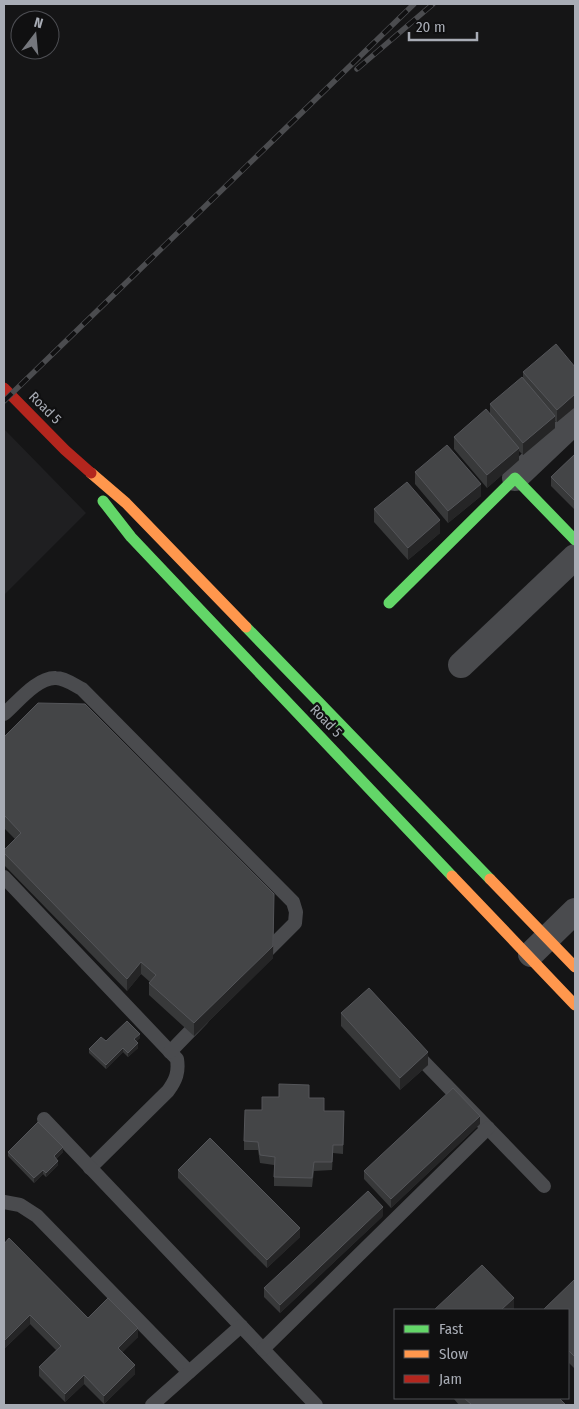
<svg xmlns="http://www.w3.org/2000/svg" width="579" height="1409" viewBox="0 0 579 1409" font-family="'Fira Sans Condensed',sans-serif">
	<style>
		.built { fill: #1f1f21 }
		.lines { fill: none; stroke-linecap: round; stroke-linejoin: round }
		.lane { stroke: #4a4b4e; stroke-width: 14 }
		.street { stroke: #4a4b4e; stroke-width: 26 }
		.fast { stroke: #63d668; stroke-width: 11 }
		.slow { stroke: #ff974d; stroke-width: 11 }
		.jam { stroke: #b3261e; stroke-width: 11 }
		.rail-casing { stroke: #4b4c4f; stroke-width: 5.5 }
		.rail { stroke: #101011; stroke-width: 4; stroke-dasharray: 11; stroke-linecap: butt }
		.wall { fill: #38393a }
		.shaded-wall { fill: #252526 }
		.building { fill: #444547; stroke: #545559 }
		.labels { text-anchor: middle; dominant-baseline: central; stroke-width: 4.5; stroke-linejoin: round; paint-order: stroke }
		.street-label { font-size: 14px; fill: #a8acb5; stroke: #101011 }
	</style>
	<rect width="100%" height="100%" fill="#151516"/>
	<path class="built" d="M4 429 86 513 4 595Z"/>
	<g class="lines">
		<g class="lane">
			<path d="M4 714C17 703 37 677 56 678 65 678 74 685 82 689L293 902 296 912 295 923 260 958"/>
			<path d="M4 877 177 1059C179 1072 176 1080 168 1091L90 1168"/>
			<path d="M170 1052 202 1019"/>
			<path d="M423 1061 544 1186"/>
			<path d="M44 1119 316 1405"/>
			<path d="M4 1202 20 1205 37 1216 189 1372"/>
			<path d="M263 1349 488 1128"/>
			<path d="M152 1405 241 1326"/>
		</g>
		<g class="street">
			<path d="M515 478 575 421"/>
			<path d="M461 665 575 557"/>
			<path d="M531 954 575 911"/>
		</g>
		<g class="fast">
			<path d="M103 501 131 537 452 876"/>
			<path d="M389 603 515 478 575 540"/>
			<path d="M246 627 490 879"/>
		</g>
		<g class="slow">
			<path d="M91 473 126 503 246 627"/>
			<path d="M452 876 575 1005"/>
			<path d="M490 879 575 967"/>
		</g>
		<path class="jam" d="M4 388 65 450 91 473"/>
		<g class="rail-casing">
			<g id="rail">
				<path d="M357 69 433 4"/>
				<path d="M4 401 414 4"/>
			</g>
		</g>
		<use href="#rail" class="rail"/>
	</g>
	<g class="wall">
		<path d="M575 367V407L557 422 555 421V428L523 455 519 451V460L487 488 454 449V437L490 413V404L523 379V372Z"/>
		<path d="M575 454V510L551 486V477Z"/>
		<path d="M415 472 481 496 448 523 415 484Z"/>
		<path d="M374 509 440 533 408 560 374 522Z"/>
		<path d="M4 737 273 958 194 1036 149 995V983L150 982 141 974 127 991 4 865V853L15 839 5 829 4 830Z"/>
		<path d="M341 1013 428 1065 400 1090 341 1026Z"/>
		<path d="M140 1038 136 1041 138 1048 128 1057 123 1052 106 1069 89 1053V1049L106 1041Z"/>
		<path d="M279 1097 309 1098 324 1111H344L343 1154 333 1153 332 1170 314 1171 312 1187 274 1186V1165L260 1163 258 1150H244V1141L262 1110Z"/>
		<path d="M480 1124 391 1208 364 1179V1171Z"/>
		<path d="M8 1152H63L56 1159 58 1165 46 1177 43 1174 34 1183 8 1156Z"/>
		<path d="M178 1170 300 1237 267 1268 178 1178Z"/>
		<path d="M383 1216 280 1313 264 1297V1288Z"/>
		<path d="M4 1244 88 1318 138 1337 122 1352 135 1374 104 1404 84 1384 65 1402 39 1376V1367L56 1350 30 1324 4 1349Z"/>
		<path d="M575 1279V1369L568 1362V1310Z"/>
		<path d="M454 1398H559L566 1405H459L454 1399Z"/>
	</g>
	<g class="shaded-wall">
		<path d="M575 394V407L557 422V410Z"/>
		<path d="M555 416V428L523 455V443Z"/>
		<path d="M519 448V460L487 488V475Z"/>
		<path d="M481 484V496L448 523V511Z"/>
		<path d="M440 520V533L408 560V548Z"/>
		<path d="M5 816V829L4 830V818Z"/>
		<path d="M274 894 273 958 194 1036V1023Z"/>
		<path d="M141 962V974L127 991V979Z"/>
		<path d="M140 1034V1038L134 1044V1039Z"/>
		<path d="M138 1043V1048L128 1057V1053Z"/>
		<path d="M123 1048V1052L106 1069V1065Z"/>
		<path d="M428 1052V1065L400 1090V1078Z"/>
		<path d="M480 1116V1124L391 1208V1199Z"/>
		<path d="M333 1145V1153L332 1170V1162Z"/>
		<path d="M63 1147V1152L54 1161V1156Z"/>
		<path d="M58 1161V1165L46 1177V1173Z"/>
		<path d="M43 1170V1174L34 1183V1178Z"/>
		<path d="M383 1207V1216L280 1313V1305Z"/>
		<path d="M300 1228V1237L267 1268V1260Z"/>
		<path d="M514 1298V1310H501Z"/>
		<path d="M30 1315V1324L4 1349V1341Z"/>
		<path d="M138 1328V1337L118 1357V1348Z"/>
		<path d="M135 1365V1374L104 1404V1396Z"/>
		<path d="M84 1375V1384L65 1402V1394Z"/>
	</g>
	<g class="building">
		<path d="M556 344 575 367V394L557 410 523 372Z"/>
		<path d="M522 377 555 416 523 443 490 404Z"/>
		<path d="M486 409 519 448 487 475 454 437Z"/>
		<path d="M447 445 481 484 448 511 415 472Z"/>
		<path d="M575 454V501L551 477Z"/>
		<path d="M407 482 440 520 408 548 374 509Z"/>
		<path d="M38 703 85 704 274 894 273 946 194 1023 149 983 156 975 141 962 127 979 4 853V850L21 833 5 816 4 818V737Z"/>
		<path d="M369 988 428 1052 400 1078 341 1013Z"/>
		<path d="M127 1021 140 1034 134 1039 138 1043 128 1053 123 1048 106 1065 89 1049 101 1037 106 1041Z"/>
		<path d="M279 1084 309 1085V1098H324V1111H344L343 1145H333L332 1162H314L312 1178 274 1177 275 1157 260 1155 258 1142 244 1141 245 1110H262V1097H279Z"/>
		<path d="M453 1088 480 1116 391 1199 364 1171Z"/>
		<path d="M38 1122 63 1147 54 1156 58 1161 46 1173 43 1170 34 1178 8 1152Z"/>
		<path d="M210 1138 300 1228 267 1260 178 1170Z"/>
		<path d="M368 1191 383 1207 280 1305 264 1288Z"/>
		<path d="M9 1238 88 1318 108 1298 138 1328 118 1348 135 1365 104 1396 84 1375 65 1394 39 1367 61 1346 30 1315 4 1341V1244Z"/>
		<path d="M482 1265 514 1298 501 1310H434Z"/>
		<path d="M575 1279V1357L568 1350V1310H543Z"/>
		<path d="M464 1398H559L566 1405H472Z"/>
	</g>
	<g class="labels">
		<g class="street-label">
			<text transform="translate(45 408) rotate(45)">Road 5</text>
			<text transform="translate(326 721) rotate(46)">Road 5</text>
		</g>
	</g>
	<rect width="579" height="1409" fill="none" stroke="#a8acb5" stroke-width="10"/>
	<rect x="394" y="1309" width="175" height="90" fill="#101011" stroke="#4d4e53"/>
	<rect x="404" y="1325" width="25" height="8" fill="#63d668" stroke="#4d4e53"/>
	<text x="439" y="1334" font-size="15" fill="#a8acb5">Fast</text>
	<rect x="404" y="1350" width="25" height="8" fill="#ff974d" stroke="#4d4e53"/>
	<text x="439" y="1359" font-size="15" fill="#a8acb5">Slow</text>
	<rect x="404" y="1375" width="25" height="8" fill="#b3261e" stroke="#4d4e53"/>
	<text x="439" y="1384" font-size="15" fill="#a8acb5">Jam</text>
	<g transform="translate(35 35) rotate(16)"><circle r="24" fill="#101011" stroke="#4d4e53"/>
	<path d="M0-4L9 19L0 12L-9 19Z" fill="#75777d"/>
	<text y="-8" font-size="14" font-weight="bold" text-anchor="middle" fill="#a8acb5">N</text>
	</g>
	<path d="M409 32v8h68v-8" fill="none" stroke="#a8acb5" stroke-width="2.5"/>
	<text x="416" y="32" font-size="15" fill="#a8acb5" stroke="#101011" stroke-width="4" paint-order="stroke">20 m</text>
</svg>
